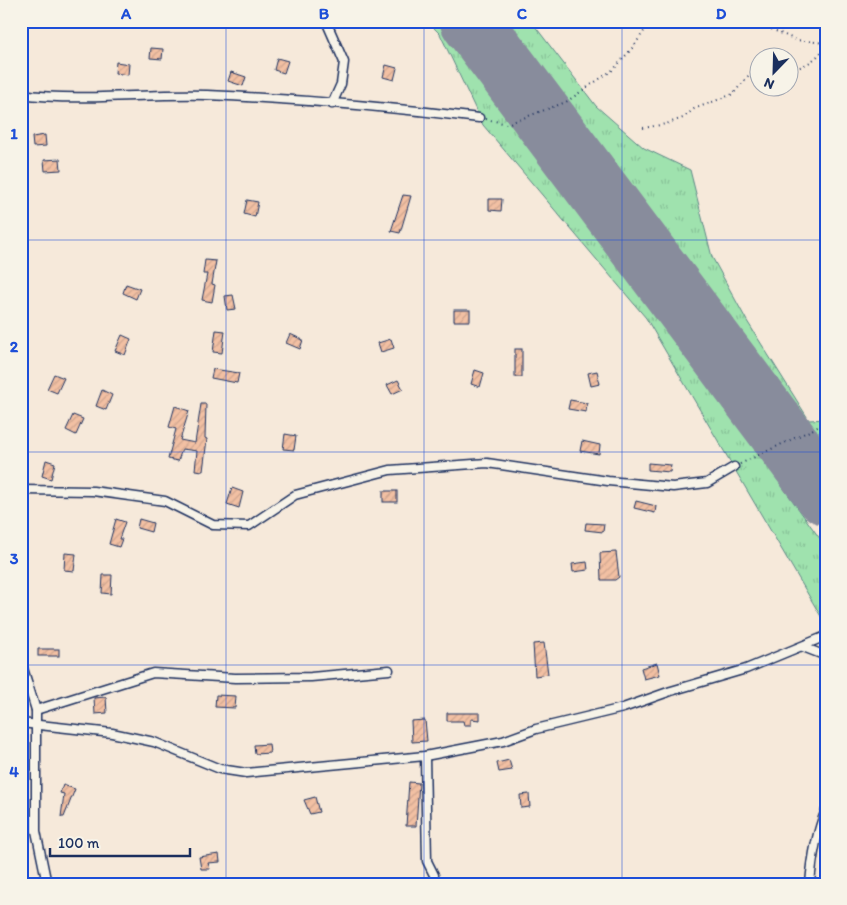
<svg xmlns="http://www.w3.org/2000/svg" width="847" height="905" viewBox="0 0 847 905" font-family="Itim,sans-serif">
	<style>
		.grass { fill: url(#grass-tufts); stroke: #5d8886 }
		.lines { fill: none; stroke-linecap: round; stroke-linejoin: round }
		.runway { stroke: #888c9c; stroke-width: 62 }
		.building { fill: url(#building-hatch); stroke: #1b2f5e }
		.minor-casing { stroke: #1b2f5e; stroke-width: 11 }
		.path { stroke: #1b2f5e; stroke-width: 2; stroke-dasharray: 1 4; stroke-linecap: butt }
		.minor { stroke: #f7f3e8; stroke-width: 8 }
		.grid { fill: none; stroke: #1d4ed8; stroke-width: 1; stroke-opacity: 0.55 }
		.neatline { fill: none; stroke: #1d4ed8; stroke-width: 2 }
		.grid-label { font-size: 16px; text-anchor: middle; font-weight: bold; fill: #1d4ed8 }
	</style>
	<defs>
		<pattern id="grass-tufts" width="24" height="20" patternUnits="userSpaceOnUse" patternTransform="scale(1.25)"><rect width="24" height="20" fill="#9fe2ae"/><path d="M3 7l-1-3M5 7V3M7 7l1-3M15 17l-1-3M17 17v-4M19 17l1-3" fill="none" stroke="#88c298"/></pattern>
		<pattern id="building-hatch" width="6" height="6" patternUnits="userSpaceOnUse" patternTransform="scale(1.25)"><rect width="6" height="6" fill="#f2c0a3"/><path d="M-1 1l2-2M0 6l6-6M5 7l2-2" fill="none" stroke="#cfa58f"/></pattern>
	</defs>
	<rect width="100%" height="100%" fill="#f6e9da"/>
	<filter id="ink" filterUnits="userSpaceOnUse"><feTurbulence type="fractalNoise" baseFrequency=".02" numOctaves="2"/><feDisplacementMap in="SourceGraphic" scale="10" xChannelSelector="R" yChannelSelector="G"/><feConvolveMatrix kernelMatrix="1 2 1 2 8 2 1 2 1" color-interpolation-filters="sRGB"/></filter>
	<g filter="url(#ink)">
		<g class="grass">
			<path d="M427 21H436L629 274 826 547V625L646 318 483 125 440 34Z"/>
			<path d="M495 21H531L596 106 644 148 690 170 712 257 747 321 809 420 826 419V468L734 340Z"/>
		</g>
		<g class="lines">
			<path class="runway" d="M471 21 826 494"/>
		</g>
		<g class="building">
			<path d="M151 48 163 49 162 59 150 58Z"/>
			<path d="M277 58 288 61 284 73 274 70Z"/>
			<path d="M116 62 129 64 128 75 115 73Z"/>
			<path d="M386 65 397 68 394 80 383 77Z"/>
			<path d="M231 72 246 77 243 86 228 81Z"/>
			<path d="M45 135 46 146 33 147 32 137Z"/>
			<path d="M60 159 61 170 45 171 44 160Z"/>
			<path d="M403 195 411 196 400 233 391 231Z"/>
			<path d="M489 199H502L501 211 489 210Z"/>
			<path d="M247 200 258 202 255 217 244 214Z"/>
			<path d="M205 260 216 261 212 284 215 285 212 302 202 300 207 274H203Z"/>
			<path d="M126 284 140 289 136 299 123 293Z"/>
			<path d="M233 295 236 309 227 310 225 296Z"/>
			<rect x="454" y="310" width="16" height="11"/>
			<path d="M216 330 225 331 222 353 213 352Z"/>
			<path d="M290 334 303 340 300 349 286 343Z"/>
			<path d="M122 335 131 339 125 355 115 351Z"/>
			<path d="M391 339 394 348 381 352 378 343Z"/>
			<rect x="515" y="349" width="7" height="28"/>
			<path d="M213 369 239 373 237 383 211 378Z"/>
			<path d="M475 370 484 373 480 387 471 384Z"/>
			<path d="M597 371 600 384 591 386 588 373Z"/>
			<path d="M54 374 64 378 57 393 47 389Z"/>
			<path d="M398 380 403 389 392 394 387 385Z"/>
			<path d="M102 390 112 395 106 410 96 406Z"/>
			<path d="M570 400 587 403 586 412 568 409Z"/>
			<path d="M201 404H206L205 438 207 439 203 471 195 470 197 451 182 449 178 461 168 459 176 429 169 427 175 406 189 411 180 440 195 443Z"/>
			<path d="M73 415 83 419 76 435 66 430Z"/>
			<path d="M285 434 296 436 294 450 283 449Z"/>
			<path d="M582 441 600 445 599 454 580 451Z"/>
			<path d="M46 460 55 463 51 479 42 476Z"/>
			<path d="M648 463 671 465 670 472 648 470Z"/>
			<path d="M232 488 243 492 239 508 227 504Z"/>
			<rect x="383" y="491" width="14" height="11"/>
			<path d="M636 501 656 506 655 513 634 508Z"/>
			<path d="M116 519 125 522 119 539H122L119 547 109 544Z"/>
			<path d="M139 519 153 523 151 532 137 528Z"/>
			<path d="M586 523 604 524 603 532 585 530Z"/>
			<path d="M616 552 619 577 615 580H601L600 553Z"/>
			<path d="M65 553 76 554 74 571 64 570Z"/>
			<path d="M587 562 588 570 573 572 572 564Z"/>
			<path d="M103 575H112L111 594 102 593Z"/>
			<path d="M544 643 548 674 535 676 533 644Z"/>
			<rect x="38" y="649" width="21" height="7"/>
			<path d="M657 663 660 675 644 679 641 668Z"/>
			<path d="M216 695 236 696 235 708 215 707Z"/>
			<path d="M106 697 107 713 95 714 94 698Z"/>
			<path d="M447 713H480V720L471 719V725H464L463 721H447Z"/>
			<path d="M425 720 427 741 412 742 411 721Z"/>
			<path d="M269 744 270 753 255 754 254 745Z"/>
			<path d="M509 760 512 770 499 772 497 763Z"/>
			<path d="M409 782 419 783 416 826H406Z"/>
			<path d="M63 785 75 789 64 817H61L64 794 60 793Z"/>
			<path d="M529 794 530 807 521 808 520 795Z"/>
			<path d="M315 797 319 812 310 814 304 800Z"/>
			<path d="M219 854 220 862 208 863 210 869H201L199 857Z"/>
		</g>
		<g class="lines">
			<g class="minor-casing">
				<g id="minor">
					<path d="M326 21 344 62 341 84 332 104"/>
					<path d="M21 94C83 102 145 93 207 95 298 99 389 107 479 118"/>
					<path d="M21 490 93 491 165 501 213 525 249 526 295 495 390 470 487 463 608 481 673 487 707 483 734 467"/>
					<path d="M803 647 826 656"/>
					<path d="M21 662 36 710V831L47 884"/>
					<path d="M36 710 153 673 235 678 311 677 389 670"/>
					<path d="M21 723 112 733 154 742 220 769 246 773 425 756 503 741 536 729 623 708 671 691 746 669 826 636"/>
					<path d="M425 756 427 861 434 875"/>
					<path d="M810 884C812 858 816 834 826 810"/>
				</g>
			</g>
			<g class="path">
				<path d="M753 21 796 40 826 43"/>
				<path d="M790 69C805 68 818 58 826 46"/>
				<path d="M486 119 507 124 566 102 614 69 634 46 651 21"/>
				<path d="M643 128 666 124 683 118 694 109 733 94 754 69H760"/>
				<path d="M740 464 826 423"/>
			</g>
			<use href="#minor" class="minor"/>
		</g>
	</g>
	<path class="grid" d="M226 21V884M424 21V884M622 21V884M21 240H826M21 452H826M21 665H826"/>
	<rect width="847" height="905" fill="none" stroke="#f7f3e8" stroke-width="55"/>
	<g transform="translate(774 72) rotate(203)"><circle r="24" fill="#f7f3e8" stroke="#9fa5b1"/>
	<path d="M0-4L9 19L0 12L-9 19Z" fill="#1b2f5e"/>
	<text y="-8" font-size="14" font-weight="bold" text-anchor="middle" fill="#1b2f5e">N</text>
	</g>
	<path d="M50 848v8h140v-8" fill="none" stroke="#1b2f5e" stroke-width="2.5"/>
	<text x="58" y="848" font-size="15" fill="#1b2f5e" stroke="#f7f3e8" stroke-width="4" paint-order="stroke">100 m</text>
	<rect x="28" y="28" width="792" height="850" class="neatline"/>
	<g class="grid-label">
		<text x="126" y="19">A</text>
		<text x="324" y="19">B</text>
		<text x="522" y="19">C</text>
		<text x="721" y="19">D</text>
		<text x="14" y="139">1</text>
		<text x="14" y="352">2</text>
		<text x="14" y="564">3</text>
		<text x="14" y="777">4</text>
	</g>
</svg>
